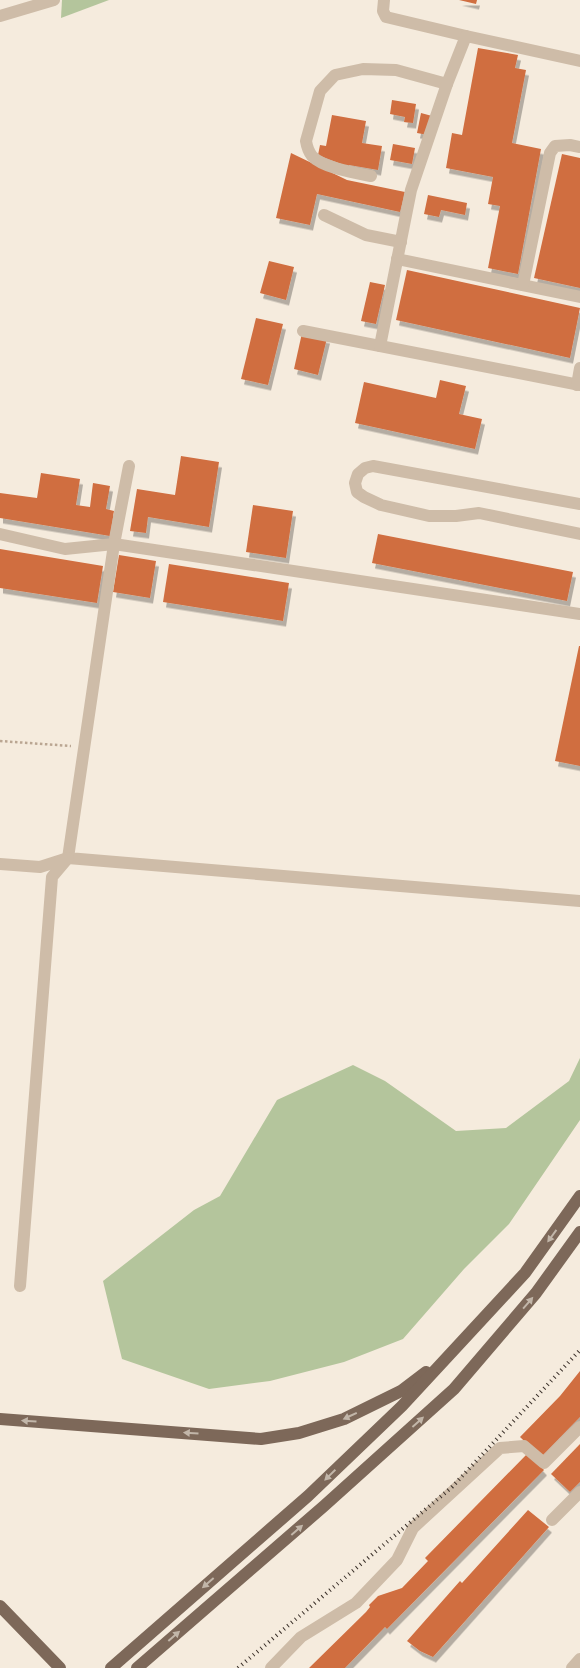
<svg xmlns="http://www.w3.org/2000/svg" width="580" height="1668" viewBox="0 0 580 1668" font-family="Mulish,sans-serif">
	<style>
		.green { fill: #b4c59c }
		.building { fill: #d06e40; filter: url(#shadow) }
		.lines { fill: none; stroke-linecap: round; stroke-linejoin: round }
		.path { stroke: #baa692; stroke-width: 2.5; stroke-dasharray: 2.5 2.5; stroke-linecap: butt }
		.minor { stroke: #cebca8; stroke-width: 12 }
		.major { stroke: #7d6859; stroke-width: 12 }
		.rail { stroke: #3a3029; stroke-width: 4; stroke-dasharray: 1 4; stroke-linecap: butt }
		.oneway { fill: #c2b6a9 }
	</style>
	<defs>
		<filter id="shadow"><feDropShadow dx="3" dy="5.5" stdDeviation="0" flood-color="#0004"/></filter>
	</defs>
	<rect width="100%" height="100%" fill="#f5ebdd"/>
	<g class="green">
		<path d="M62 0H109L61 18Z"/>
		<path d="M580 1058V1120L509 1224 464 1269 403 1339 344 1362 270 1381 209 1389 122 1359 103 1281 194 1210 220 1196 277 1100 353 1065 385 1081 456 1131 506 1128 569 1081Z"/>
	</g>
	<g class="building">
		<path d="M459 0H477L476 4Z"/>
		<path d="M478 48 518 55 515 68 526 70 512 143 541 149 518 274 488 268 500 206 488 204 493 177 446 168 452 133 462 135Z"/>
		<path d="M392 100 416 104 413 123 404 122 405 117 390 114Z"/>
		<path d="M421 113 432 116 428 135 417 133Z"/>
		<path d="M332 115 366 121 362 143 382 146 378 170 349 165V167L318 155 320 145 326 146Z"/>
		<path d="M393 144 415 148 412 164 390 160Z"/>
		<path d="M291 153 347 180 405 192 400 212 317 194 310 225 276 218Z"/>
		<path d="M562 154 580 158V288L534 278Z"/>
		<path d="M428 195 467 203 465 215 441 210 439 217 424 214Z"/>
		<path d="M269 261 294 267 286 300 260 293Z"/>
		<path d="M407 270 580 308 570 358 396 320Z"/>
		<path d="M370 282 385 285 376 324 361 321Z"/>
		<path d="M256 318 283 324 268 385 241 379Z"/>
		<path d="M302 333 327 338 318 375 294 369Z"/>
		<path d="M440 380 466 386 459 414 482 419 475 449 355 423 364 382 436 398Z"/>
		<path d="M181 456 219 462 209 527 148 517 146 533 130 531 137 489 175 495Z"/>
		<path d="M41 473 80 479 76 505 90 507 93 483 110 486 106 509 114 511 110 536 0 518V493L37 498Z"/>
		<path d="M253 505 293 511 286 558 246 552Z"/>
		<path d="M378 534 573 572 567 601 372 563Z"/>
		<path d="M0 549 103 566 97 603 0 588Z"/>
		<path d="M119 555 156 561 150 598 113 592Z"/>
		<path d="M169 564 289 583 283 621 163 602Z"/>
		<path d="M579 646H580V766L555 761Z"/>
		<path d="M580 1371V1417L541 1457 520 1437 560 1396Z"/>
		<path d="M580 1444V1482L570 1492 551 1474Z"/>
		<path d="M528 1453 544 1470 387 1629 385 1627 345 1668H309L366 1612 370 1607 369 1605 378 1596 402 1588 428 1561 425 1558Z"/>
		<path d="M528 1510 549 1527 433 1657 420 1651 407 1641 460 1581 462 1583Z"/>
	</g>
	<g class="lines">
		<path class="path" d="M0 741 71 746"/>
		<g class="minor">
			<path d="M384 0 383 11 386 17 466 36"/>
			<path d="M0 16 54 0"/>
			<path d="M371 176C355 173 323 168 312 156 308 151 307 147 306 141L320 91 335 75 363 69 396 70 447 84 466 36 580 61"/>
			<path d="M324 215 366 235 401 242"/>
			<path d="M397 259 580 297"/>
			<path d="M523 285 550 153 555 146 570 145 580 147"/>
			<path d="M303 331 580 385"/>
			<path d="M380 346 411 190 447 84"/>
			<path d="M577 385 580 368"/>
			<path d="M129 466 114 544 68 858 580 901"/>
			<path d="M580 504 373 466 365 468 358 474 355 483 357 492 364 497 381 505 429 516H456L479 513 580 534"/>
			<path d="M0 534 65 549 114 544 580 614"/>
			<path d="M0 864 40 867 68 858"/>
			<path d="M20 1286 52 877 68 858"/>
			<path d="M552 1520 580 1492"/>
			<path d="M271 1668 301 1637 356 1603 397 1560 413 1528 500 1448 524 1446 544 1463 580 1427"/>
			<path d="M572 1668 580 1659"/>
		</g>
		<g class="major">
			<path d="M0 1419 261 1439 299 1433 344 1419 401 1391 426 1372"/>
			<path d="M0 1606 60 1668"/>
			<path d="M111 1668 308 1496 402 1406 525 1273 580 1196"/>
			<path d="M137 1668 324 1506 454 1389 536 1293 580 1232"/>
		</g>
		<path class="rail" d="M238 1668 452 1487 580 1350"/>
	</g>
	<defs><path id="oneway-solid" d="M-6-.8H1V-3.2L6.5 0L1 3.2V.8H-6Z" transform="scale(1.25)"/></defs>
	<g class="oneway">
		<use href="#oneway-solid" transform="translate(552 1236) rotate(126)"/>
		<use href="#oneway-solid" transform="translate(528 1303) rotate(-49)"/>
		<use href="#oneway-solid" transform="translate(350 1416) rotate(155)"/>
		<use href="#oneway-solid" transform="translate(29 1421) rotate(-176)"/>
		<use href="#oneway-solid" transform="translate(418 1422) rotate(-42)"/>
		<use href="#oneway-solid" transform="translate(191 1433) rotate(-176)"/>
		<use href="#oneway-solid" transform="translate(330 1475) rotate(136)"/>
		<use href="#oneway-solid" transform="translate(297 1530) rotate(-41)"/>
		<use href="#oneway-solid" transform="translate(208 1583) rotate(139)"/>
		<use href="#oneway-solid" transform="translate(174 1636) rotate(-41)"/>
	</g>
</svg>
